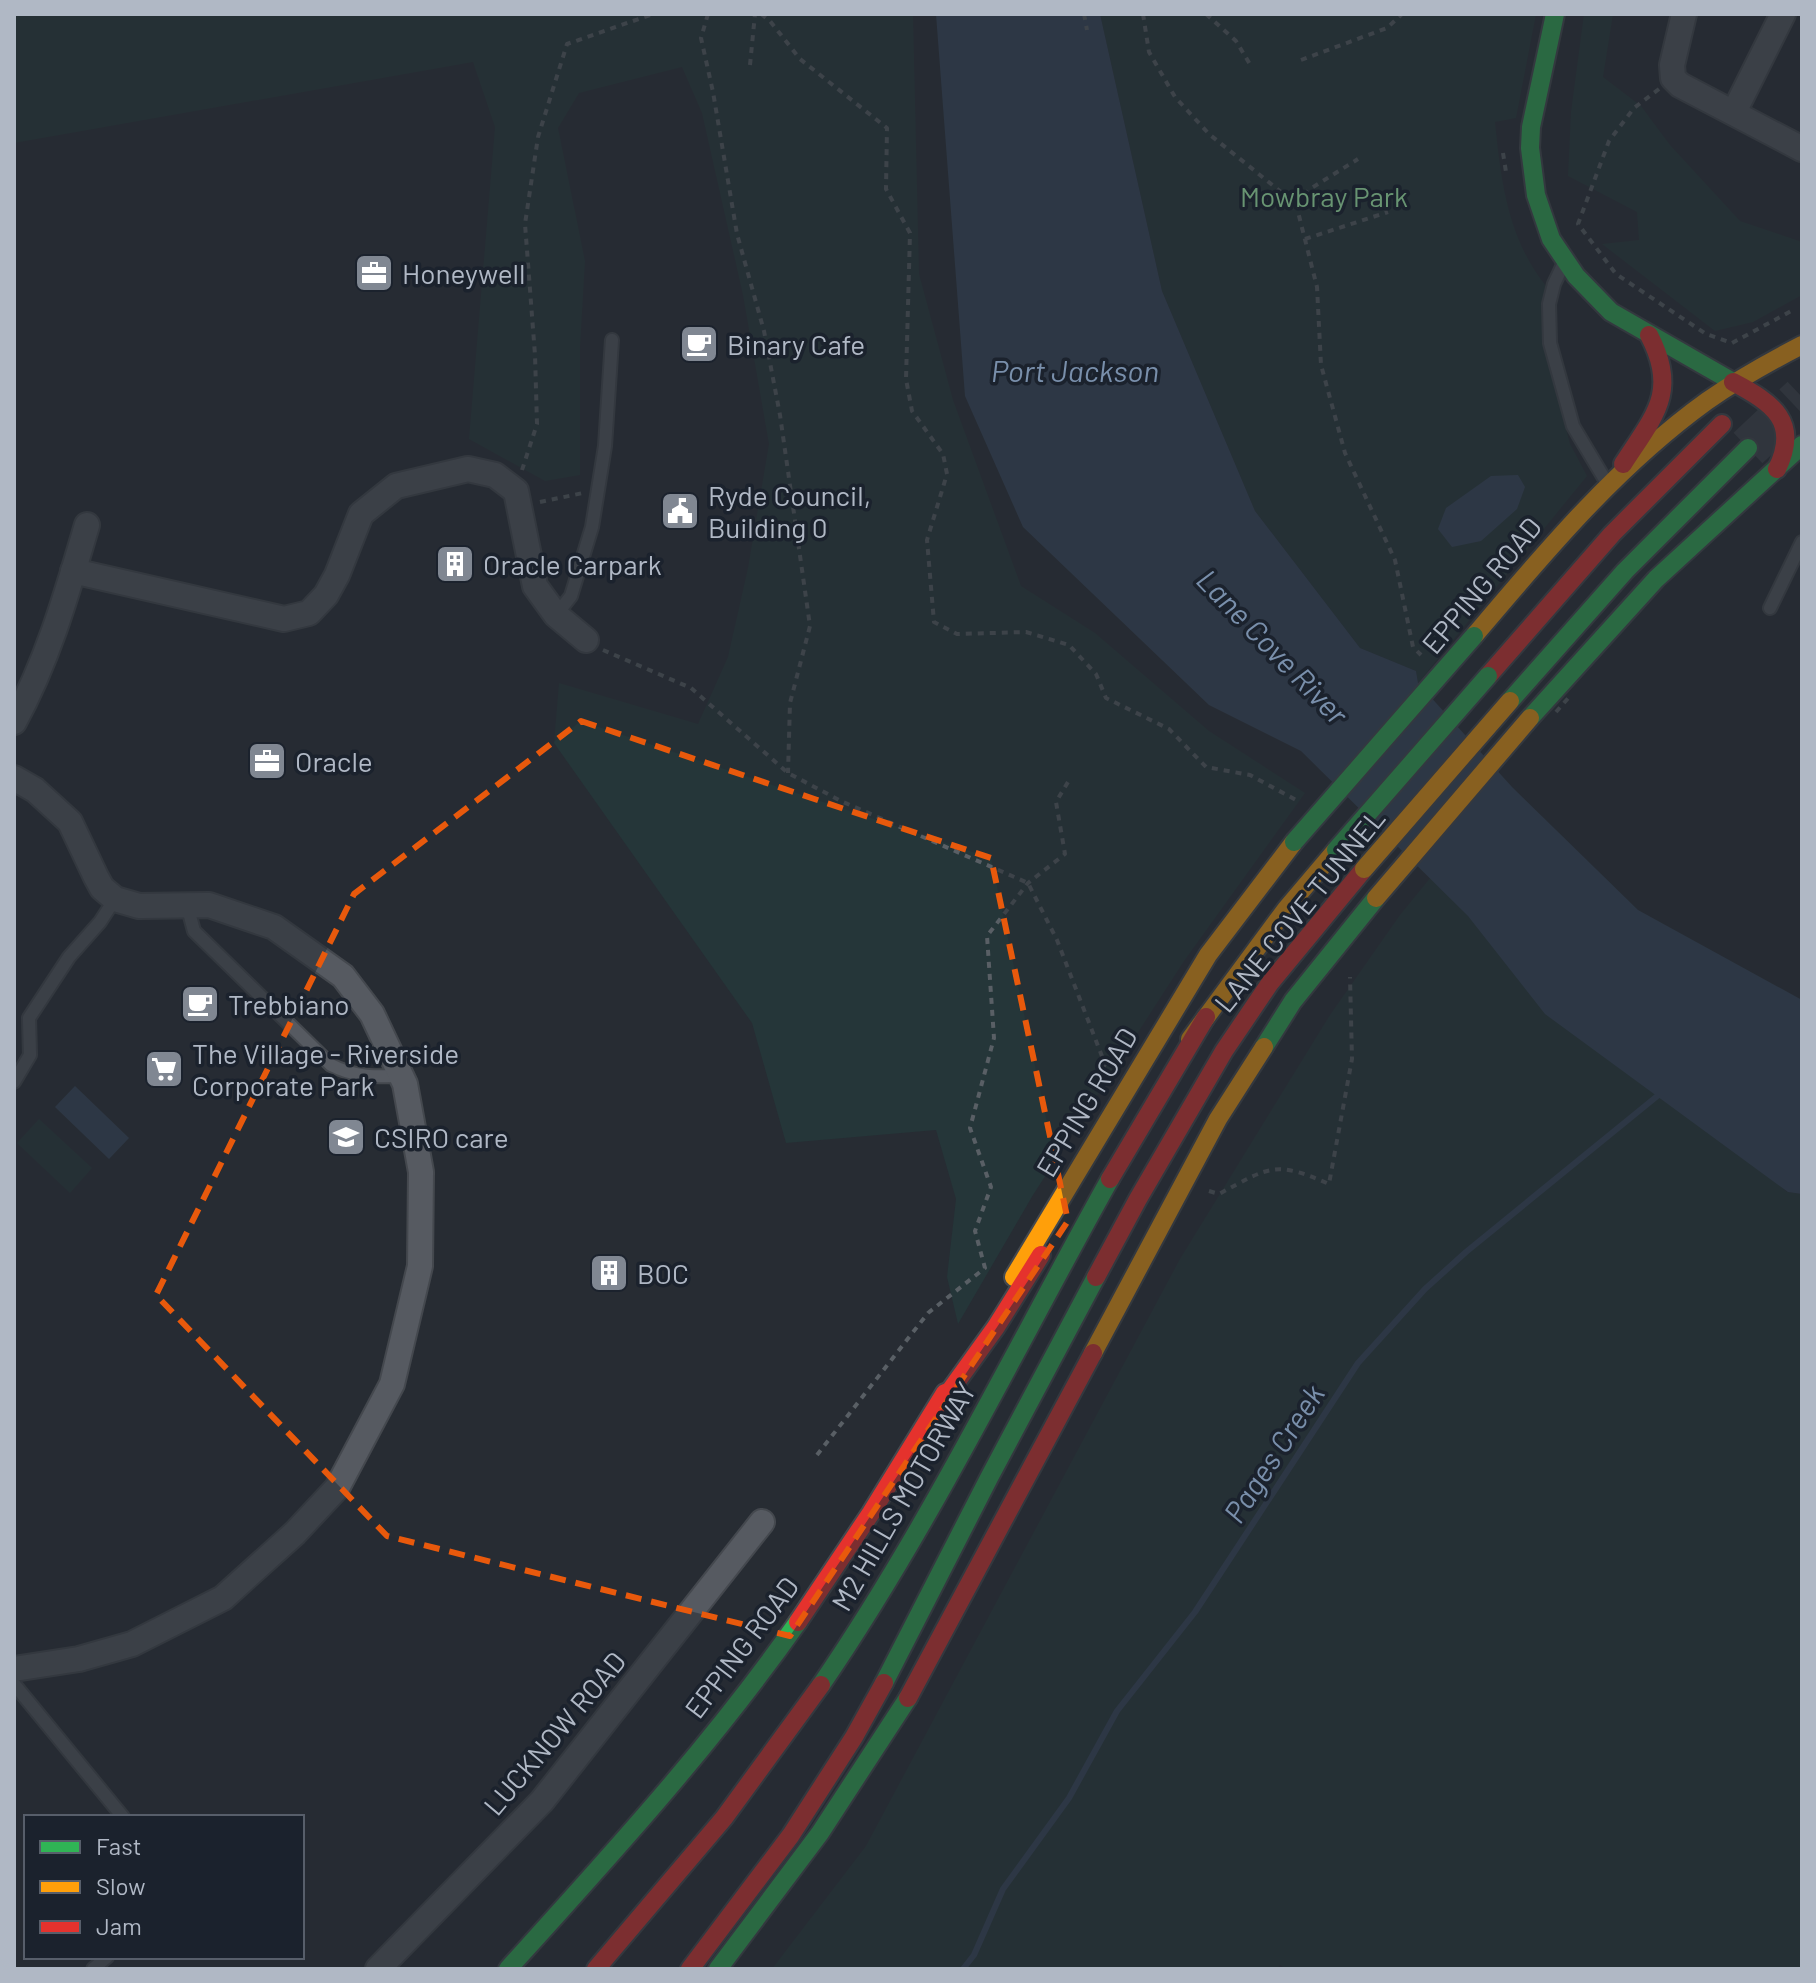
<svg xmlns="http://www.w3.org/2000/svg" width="1816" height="1983" viewBox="0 0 1816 1983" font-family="Barlow,sans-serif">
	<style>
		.green { fill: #253639 }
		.water { fill: #36465c }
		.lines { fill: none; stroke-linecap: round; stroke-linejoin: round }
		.stream { stroke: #36465c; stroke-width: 6 }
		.highway-tunnel { stroke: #3c4149; stroke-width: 42; stroke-dasharray: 42 21; stroke-linecap: butt }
		.lane-casing { stroke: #44484e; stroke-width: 16 }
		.street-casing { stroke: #44484e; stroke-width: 28 }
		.fast-casing { stroke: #44484e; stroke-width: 22 }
		.slow-casing { stroke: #44484e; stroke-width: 22 }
		.jam-casing { stroke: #44484e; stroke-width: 22 }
		.path { stroke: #595f65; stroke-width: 4; stroke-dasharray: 6 6; stroke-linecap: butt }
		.lane { stroke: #565a61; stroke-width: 12 }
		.street { stroke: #565a61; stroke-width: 24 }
		.fast { stroke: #30b455; stroke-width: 18 }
		.slow { stroke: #ff9f0a; stroke-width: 18 }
		.jam { stroke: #e5322d; stroke-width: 18 }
		.fast-bridge-casing { stroke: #444850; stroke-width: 22; stroke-linecap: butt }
		.slow-bridge-casing { stroke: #444850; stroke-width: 22; stroke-linecap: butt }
		.path-bridge { stroke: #595f65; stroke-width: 4; stroke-dasharray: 6 6; stroke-linecap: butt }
		.fast-bridge { stroke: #30b455; stroke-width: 18 }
		.slow-bridge { stroke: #ff9f0a; stroke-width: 18 }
		.marked { fill: none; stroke: #e8590c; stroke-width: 6; stroke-dasharray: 16 10; stroke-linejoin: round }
		.labels { text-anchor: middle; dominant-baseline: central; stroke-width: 7; stroke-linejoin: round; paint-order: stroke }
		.park-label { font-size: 28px; fill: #689472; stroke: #1b222d }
		.poi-label { font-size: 28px; fill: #b0b8c5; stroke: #1b222d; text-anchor: start }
		.street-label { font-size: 28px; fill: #b0b8c5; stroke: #1b222d }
		.water-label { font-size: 30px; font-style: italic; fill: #798fab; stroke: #1b222d }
	</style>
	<rect width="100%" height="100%" fill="#272c33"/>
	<g class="green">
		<path d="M14 14H913L919 274 953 400 1021 586 1095 633 1209 731 1305 793 1184 961 1033 1195 958 1324 947 1277 956 1199 936 1130 786 1143 752 1023 554 743 559 683 698 724 728 657 748 568 769 444 743 295 702 113 682 67 579 93 558 128 585 261 580 347V475L545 481 469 439 495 127 473 62 14 143Z"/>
		<path d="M1100 14H1536L1516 118 1495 122C1501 181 1508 239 1546 286L1544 345 1570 444 1587 476 1418 683 1416 671 1360 648 1255 511 1162 291Z"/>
		<path d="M1584 14H1613L1603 77 1641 106 1670 145 1740 221 1802 242V295L1753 322 1715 331 1602 244 1639 240 1637 212 1568 176 1571 112Z"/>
		<path d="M1431 877 1468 916 1787 1192 1802 1194V1969H1287L1280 1965 1277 1969H772L866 1846 1180 1259 1330 1015 1400 915Z"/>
		<path d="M39 1119 92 1168 70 1193 17 1143Z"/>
	</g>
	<g class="water">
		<path d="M936 14H1100L1162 291 1255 511 1360 648 1416 671 1418 683 1512 787 1638 910 1802 1000V1194L1788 1192 1545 1014 1468 916 1301 751 1209 705 1023 527 965 396Z"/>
		<path d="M1518 475 1525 487 1517 509 1481 541 1452 547 1438 529 1446 508 1491 476Z"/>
		<path d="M75 1086 129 1138 109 1159 55 1107Z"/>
	</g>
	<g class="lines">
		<path class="stream" d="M963 1969 974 1955 1003 1889 1069 1798 1117 1711 1195 1612 1358 1363 1425 1289 1466 1252 1661 1093"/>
		<path class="highway-tunnel" d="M1748 448 1802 397"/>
		<g class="lane-casing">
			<g id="lane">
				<path d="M1563 265 1554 284 1549 304 1550 343 1573 426 1607 483"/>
				<path d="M1770 608 1802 542"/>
				<path d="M556 615 571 596 592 527 605 446 612 340"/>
				<path d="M187 905 194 931 331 1065C354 1077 375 1077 401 1076"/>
				<path d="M14 1082 30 1055 29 1018 69 957 100 922 115 899"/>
				<path d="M14 1684 123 1817"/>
				<path d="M93 1969 107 1957"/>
			</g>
		</g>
		<g class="street-casing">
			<g id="street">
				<path d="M1684 14 1672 65 1673 78 1680 85 1802 149"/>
				<path d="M1734 112 1783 14"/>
				<path d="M73 571 284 619 309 613 326 595 337 575 361 514 396 486 468 469 495 475 516 491 535 586 556 615 586 640"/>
				<path d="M14 722C48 660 67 593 87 525"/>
				<path d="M14 778 35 790 70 822 96 877 102 888 115 899 139 906 209 905 274 927 343 976 372 1014 405 1084 421 1172 420 1266 392 1384 337 1488 295 1533 223 1598 132 1644 79 1659 14 1669"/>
				<path d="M378 1969 542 1801 762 1522"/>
			</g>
		</g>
		<g class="fast-casing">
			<g id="fast">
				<path d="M1555 14 1531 127 1530 148 1536 195 1551 239 1576 276 1611 312 1733 382"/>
				<path d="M1510 701 1625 571 1748 448"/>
				<path d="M1530 718 1656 579 1802 445"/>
				<path d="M1264 1047 1293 1001 1376 898"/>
				<path d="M884 1683 990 1476 1096 1277"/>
				<path d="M821 1685C931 1524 1015 1349 1110 1179"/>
				<path d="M508 1969C610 1856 710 1747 798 1622"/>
				<path d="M718 1969 820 1833 908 1698"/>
			</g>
		</g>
		<g class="slow-casing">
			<g id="slow">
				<path d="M1474 636C1545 552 1617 466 1707 401 1737 380 1769 362 1802 345"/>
				<path d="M1190 1039 1286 909 1336 850"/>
				<path d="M1014 1277 1208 955 1294 842"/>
				<path d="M1093 1353 1218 1119 1264 1047"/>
			</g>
		</g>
		<g class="jam-casing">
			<g id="jam">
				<path d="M1733 382C1773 403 1800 422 1777 469"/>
				<path d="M1623 464C1654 416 1679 392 1649 335"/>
				<path d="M1488 676 1612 534 1722 424"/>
				<path d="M1110 1179 1206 1017"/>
				<path d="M1096 1277 1138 1199 1224 1051 1270 983 1364 869"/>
				<path d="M932 1416 996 1327 1041 1255"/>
				<path d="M798 1622 871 1513 945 1393"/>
				<path d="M908 1698 1093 1353"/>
				<path d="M596 1969 724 1818 821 1685"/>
				<path d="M690 1969 791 1835 854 1737 884 1683"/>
			</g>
		</g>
		<g class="path">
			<path d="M708 14 701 38 713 92 737 234 764 331 780 415 810 626 790 703 788 773"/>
			<path d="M761 14 770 21 800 59 887 128 886 189 910 233 906 379 912 411 943 454 947 474 927 540 934 622 957 634 1026 632 1069 645 1096 674 1106 698 1169 729 1206 767 1250 775 1296 800"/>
			<path d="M1084 14 1087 30"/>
			<path d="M1143 14 1149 52 1175 97 1209 134 1296 204 1317 287 1321 365 1345 453 1395 560 1413 647 1421 655"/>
			<path d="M1206 14 1236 41 1251 66"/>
			<path d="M1301 60 1387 28 1402 14"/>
			<path d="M750 65 755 14"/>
			<path d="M1659 89 1634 108 1609 141 1578 224 1616 274 1706 334 1732 343 1795 309"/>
			<path d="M1503 153 1506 172"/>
			<path d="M1296 204 1310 189 1358 159"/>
			<path d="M1305 239 1388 212"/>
			<path d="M522 470 537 424 535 355 525 224 538 137 567 44 653 14"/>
			<path d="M540 502 583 493"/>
			<path d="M603 650 691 688 788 773 841 801 1028 883 1057 940 1105 1064 1092 1090"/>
			<path d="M1105 1064 1118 1047"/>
			<path d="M1209 1191 1219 1194C1269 1167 1275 1160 1329 1184L1352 1059 1350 977"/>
			<path d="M817 1455 928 1313 985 1268 975 1231 991 1187 970 1128 994 1038 987 936 1028 883 1065 854 1056 802 1071 777"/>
		</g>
		<use href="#lane" class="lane"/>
		<use href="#street" class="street"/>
		<use href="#fast" class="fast"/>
		<use href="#slow" class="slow"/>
		<use href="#jam" class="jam"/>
		<g class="fast-bridge-casing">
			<g id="fast-bridge">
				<path d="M1294 842 1474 636"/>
				<path d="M1336 850 1488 676"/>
			</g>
		</g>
		<g class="slow-bridge-casing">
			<g id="slow-bridge">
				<path d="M1364 869 1510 701"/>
				<path d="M1376 898 1530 718"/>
			</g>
		</g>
		<path class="path-bridge" d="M1556 712 1570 696"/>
		<use href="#fast-bridge" class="fast-bridge"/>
		<use href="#slow-bridge" class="slow-bridge"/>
	</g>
	<path d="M0 0H1816V1983H0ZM581 721 991 858 1068 1221 790 1636 387 1536 156 1295 354 894Z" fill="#272c33" fill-opacity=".55" fill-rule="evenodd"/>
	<path class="marked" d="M581 721 991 858 1068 1221 790 1636 387 1536 156 1295 354 894Z"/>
	<defs>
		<g id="office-square" transform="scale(2)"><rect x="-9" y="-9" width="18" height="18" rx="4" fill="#808792" stroke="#1b222d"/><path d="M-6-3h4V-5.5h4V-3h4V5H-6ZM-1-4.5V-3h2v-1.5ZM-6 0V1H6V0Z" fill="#fff"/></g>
		<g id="cafe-square" transform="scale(2)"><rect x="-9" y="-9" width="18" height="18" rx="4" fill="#808792" stroke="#1b222d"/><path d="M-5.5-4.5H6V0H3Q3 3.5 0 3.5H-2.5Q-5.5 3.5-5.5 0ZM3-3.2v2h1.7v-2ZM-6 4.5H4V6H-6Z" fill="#fff"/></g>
		<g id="civic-square" transform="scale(2)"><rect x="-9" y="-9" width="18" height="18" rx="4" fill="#808792" stroke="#1b222d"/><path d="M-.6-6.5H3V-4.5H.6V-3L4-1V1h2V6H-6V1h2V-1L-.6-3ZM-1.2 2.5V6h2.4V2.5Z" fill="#fff"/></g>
		<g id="building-square" transform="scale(2)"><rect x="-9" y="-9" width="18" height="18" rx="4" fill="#808792" stroke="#1b222d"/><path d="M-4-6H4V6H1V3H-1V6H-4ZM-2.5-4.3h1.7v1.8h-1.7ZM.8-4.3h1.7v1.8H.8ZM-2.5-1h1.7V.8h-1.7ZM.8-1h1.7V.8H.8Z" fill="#fff"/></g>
		<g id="supermarket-square" transform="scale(2)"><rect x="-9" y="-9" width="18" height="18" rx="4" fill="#808792" stroke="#1b222d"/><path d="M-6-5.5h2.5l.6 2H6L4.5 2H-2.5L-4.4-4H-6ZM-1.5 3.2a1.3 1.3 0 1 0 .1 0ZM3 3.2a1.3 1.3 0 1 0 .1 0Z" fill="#fff"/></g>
		<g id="school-square" transform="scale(2)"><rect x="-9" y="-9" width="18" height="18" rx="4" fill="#808792" stroke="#1b222d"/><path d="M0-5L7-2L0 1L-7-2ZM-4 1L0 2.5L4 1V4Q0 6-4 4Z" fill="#fff"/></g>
	</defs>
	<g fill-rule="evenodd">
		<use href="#office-square" x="374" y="273"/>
		<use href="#cafe-square" x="699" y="344"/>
		<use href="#civic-square" x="680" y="511"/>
		<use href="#building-square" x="455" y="564"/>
		<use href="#office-square" x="267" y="761"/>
		<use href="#cafe-square" x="200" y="1004"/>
		<use href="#supermarket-square" x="164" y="1069"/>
		<use href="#school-square" x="346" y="1137"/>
		<use href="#building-square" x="609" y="1273"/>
	</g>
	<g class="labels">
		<g class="park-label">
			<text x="1324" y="196">Mowbray Park</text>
		</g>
		<g class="poi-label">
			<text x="402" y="273">Honeywell</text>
			<text x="727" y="344">Binary Cafe</text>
			<text x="708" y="495">Ryde Council,<tspan x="708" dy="32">Building 0</tspan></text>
			<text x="483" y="564">Oracle Carpark</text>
			<text x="295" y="761">Oracle</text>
			<text x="228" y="1004">Trebbiano</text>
			<text x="192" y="1053">The Village - Riverside<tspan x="192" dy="32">Corporate Park</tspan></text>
			<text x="374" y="1137">CSIRO care</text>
			<text x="637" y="1273">BOC</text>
		</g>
		<g class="street-label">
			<text transform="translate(1481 585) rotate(-50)">EPPING ROAD</text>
			<text transform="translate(1299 910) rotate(-51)">LANE COVE TUNNEL</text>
			<text transform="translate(1086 1102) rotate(-59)">EPPING ROAD</text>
			<text transform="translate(903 1496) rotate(-60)">M2 HILLS MOTORWAY</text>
			<text transform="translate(741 1647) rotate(-53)">EPPING ROAD</text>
			<text transform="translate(554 1733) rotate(-50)">LUCKNOW ROAD</text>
		</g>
		<g class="water-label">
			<text x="1075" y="370">Port Jackson</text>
			<text transform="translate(1273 646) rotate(46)">Lane Cove River</text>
			<text transform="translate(1273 1453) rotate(-57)">Pages Creek</text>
		</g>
	</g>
	<rect width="1816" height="1983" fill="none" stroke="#b0b8c5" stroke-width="32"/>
	<rect x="24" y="1815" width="280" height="144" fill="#1b222d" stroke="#575e6a" stroke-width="2"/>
	<rect x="40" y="1841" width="40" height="12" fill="#30b455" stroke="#575e6a" stroke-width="2"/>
	<text x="96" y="1855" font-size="24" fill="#b0b8c5">Fast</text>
	<rect x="40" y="1881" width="40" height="12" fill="#ff9f0a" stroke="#575e6a" stroke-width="2"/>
	<text x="96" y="1895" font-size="24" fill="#b0b8c5">Slow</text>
	<rect x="40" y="1921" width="40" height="12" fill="#e5322d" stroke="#575e6a" stroke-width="2"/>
	<text x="96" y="1935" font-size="24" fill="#b0b8c5">Jam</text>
</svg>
